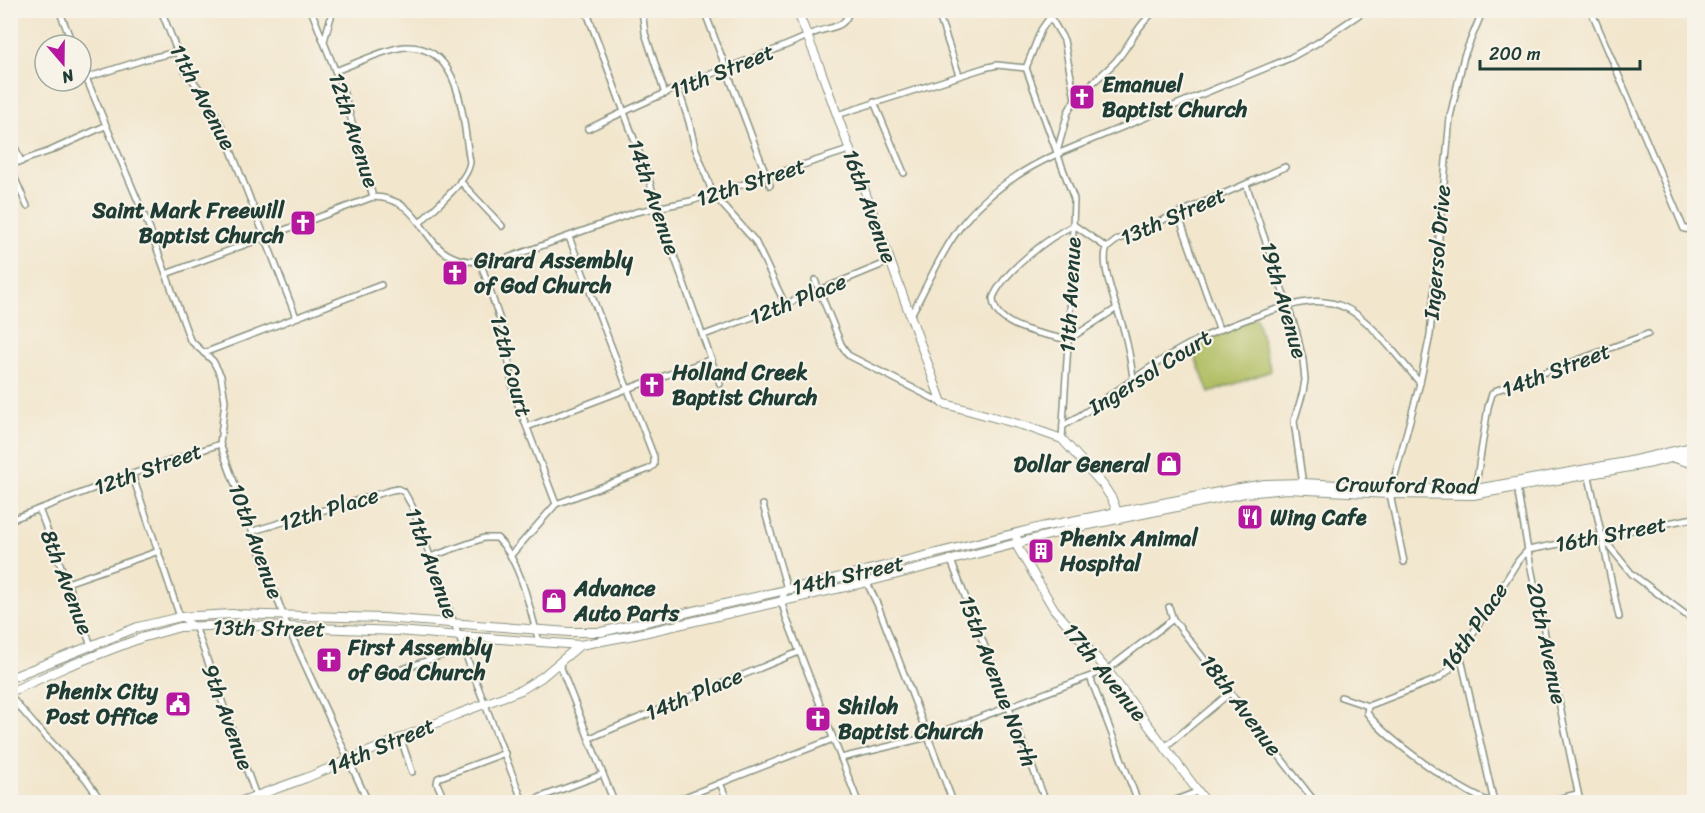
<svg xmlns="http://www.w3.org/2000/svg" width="1705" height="813" viewBox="0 0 1705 813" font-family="Sriracha,sans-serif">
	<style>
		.green { fill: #aebb5d; stroke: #667c48; stroke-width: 1.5 }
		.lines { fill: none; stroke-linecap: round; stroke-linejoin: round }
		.street-casing { stroke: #889280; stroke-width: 8 }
		.secondary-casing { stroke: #889280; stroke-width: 10 }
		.primary-casing { stroke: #889280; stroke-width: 10 }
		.street { stroke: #fff; stroke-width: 5 }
		.secondary { stroke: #fff; stroke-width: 8 }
		.primary { stroke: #fff; stroke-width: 8 }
		.labels { text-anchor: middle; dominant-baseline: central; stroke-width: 4.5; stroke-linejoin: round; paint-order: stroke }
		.street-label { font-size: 22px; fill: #1f3d34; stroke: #f7f3e8 }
		.poi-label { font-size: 22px; font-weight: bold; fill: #1f3d34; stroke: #f7f3e8; text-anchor: start }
	</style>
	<rect width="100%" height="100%" fill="#f7f3e8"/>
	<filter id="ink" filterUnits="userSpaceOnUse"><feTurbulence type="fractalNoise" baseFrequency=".0167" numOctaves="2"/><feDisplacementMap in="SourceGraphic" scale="12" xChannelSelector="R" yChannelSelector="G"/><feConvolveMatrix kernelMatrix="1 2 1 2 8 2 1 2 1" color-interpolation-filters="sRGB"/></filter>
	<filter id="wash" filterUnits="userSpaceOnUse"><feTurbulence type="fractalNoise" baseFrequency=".008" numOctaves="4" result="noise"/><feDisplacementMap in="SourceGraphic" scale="24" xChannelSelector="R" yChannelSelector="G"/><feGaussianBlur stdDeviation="1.35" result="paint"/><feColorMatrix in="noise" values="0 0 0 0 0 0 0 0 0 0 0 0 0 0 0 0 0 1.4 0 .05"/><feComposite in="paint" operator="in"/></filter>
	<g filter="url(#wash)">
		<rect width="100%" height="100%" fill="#f2e6cd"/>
		<path class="green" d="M1256 317 1271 371 1209 393 1191 347 1222 331Z"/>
	</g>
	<g filter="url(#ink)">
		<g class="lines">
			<g class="street-casing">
				<g id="street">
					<path d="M59 10 73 45"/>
					<path d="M161 10 184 69 210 103 222 127 296 317"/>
					<path d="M311 10 343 90 373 197"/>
					<path d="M586 10 649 179 657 208 720 384"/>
					<path d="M642 10 645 33 665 94"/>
					<path d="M704 10 770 185"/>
					<path d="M937 10 959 75"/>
					<path d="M1046 10 1064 40 1075 99 1068 112 1057 152"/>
					<path d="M1593 15 1684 229 1694 230"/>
					<path d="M324 41 333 10"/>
					<path d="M81 66 149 227 190 340 213 361 221 376 225 401 220 444 288 628 368 802"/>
					<path d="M1026 68 1074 199 1070 312 1062 439"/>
					<path d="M1026 68 1041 30 1050 17"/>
					<path d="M335 71C353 65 387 48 405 47 463 44 462 121 470 162 468 182 434 207 420 223"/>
					<path d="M86 78 146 59 177 52"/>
					<path d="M678 88 689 122 695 147 713 194 755 241 785 304"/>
					<path d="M1075 99C1088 86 1103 75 1116 61 1130 45 1139 22 1157 10"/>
					<path d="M874 102 904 173"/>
					<path d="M837 115 984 68 997 65 1026 68"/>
					<path d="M588 129C627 110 666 92 706 76 742 62 779 50 814 33 829 26 846 30 849 10"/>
					<path d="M10 135 21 162"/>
					<path d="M10 165 50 151 105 126"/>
					<path d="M10 167 27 206"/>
					<path d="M460 181 502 226"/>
					<path d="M1246 184 1296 330 1303 360 1305 380 1303 392 1294 421 1303 485"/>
					<path d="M1178 214 1219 329"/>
					<path d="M1074 225C1049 237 1003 272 993 298 993 328 1045 334 1068 340L1117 308"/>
					<path d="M1074 225 1107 248"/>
					<path d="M1107 248 1117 240 1285 167"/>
					<path d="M1107 248C1099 265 1119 312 1124 331 1128 346 1131 362 1133 378"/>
					<path d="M480 261 505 335 513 391 556 504"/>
					<path d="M166 274 373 197C423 198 420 246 456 258 469 263 487 262 502 260L636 212 691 201 849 150"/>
					<path d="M815 280 841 344 848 355 942 403"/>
					<path d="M911 315C928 284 942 250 964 222 989 192 1021 170 1057 154L1290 58 1317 43 1366 10"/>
					<path d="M704 335 771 310 891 261"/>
					<path d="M204 353 381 285"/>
					<path d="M1063 426C1105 402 1142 369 1186 346 1213 331 1241 321 1271 311 1296 303 1321 296 1346 308 1371 320 1402 362 1420 383"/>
					<path d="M527 427 627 389 712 359"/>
					<path d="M1588 472 1619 617"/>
					<path d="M132 474 180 617 195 626 256 796"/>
					<path d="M1517 487 1531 568 1580 802"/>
					<path d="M1475 491 1488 407 1492 394 1497 390 1648 334"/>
					<path d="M763 505 787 589 781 600 786 617 858 802"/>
					<path d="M39 509 92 648"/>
					<path d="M10 520 132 474 220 444"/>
					<path d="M253 531 392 490 398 489 404 492 412 506 463 648 523 802"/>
					<path d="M1601 536 1632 574 1694 621"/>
					<path d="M511 555 556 504 649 469 654 465V457L569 237"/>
					<path d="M430 557 484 538H497C521 561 530 610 539 642"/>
					<path d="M950 558 1046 802"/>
					<path d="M1404 562 1390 494 1420 383 1430 335 1450 117 1464 56 1483 10"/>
					<path d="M862 572 878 606 953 802"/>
					<path d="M67 583 159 551"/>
					<path d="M1169 607 1173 619 1315 802"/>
					<path d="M1460 654 1494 802"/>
					<path d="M559 663 614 802"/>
					<path d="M397 671 463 648"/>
					<path d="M1090 677 1138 802"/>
					<path d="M10 696 34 724 86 779 102 802"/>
					<path d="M1341 697 1368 706 1438 679 1448 671 1460 654 1518 561 1528 550 1694 518"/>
					<path d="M1368 706 1367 713C1387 740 1459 791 1491 802"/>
					<path d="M590 738 799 652"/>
					<path d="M401 739 412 772"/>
					<path d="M1165 747 1231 692"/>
					<path d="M841 758 928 737 1107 670 1173 619"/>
					<path d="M720 783 728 802"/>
					<path d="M445 802 437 783 438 778 505 753"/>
					<path d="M528 802 603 774"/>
					<path d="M672 802 833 739"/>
					<path d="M1171 802 1199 791"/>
					<path d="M1545 802 1577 794"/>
				</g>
			</g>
			<g class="secondary-casing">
				<g id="secondary">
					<path d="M797 10 820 68 942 403 1025 426 1062 439 1103 485 1112 499 1119 517"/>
					<path d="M1674 458 1694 464"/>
					<path d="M1016 534 1018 548 1054 609 1107 670 1206 802"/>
					<path d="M239 802 306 778 458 714 521 690 542 677 580 645"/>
				</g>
			</g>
			<g class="primary-casing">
				<g id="primary">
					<path d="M10 678 138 627 180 617 231 614 382 618 569 632H601L821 582 1041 527 1234 489 1265 484 1303 483 1391 488 1476 489 1626 462 1688 448"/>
					<path d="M10 692 68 666 141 638 180 627 231 625 397 631 580 645 634 635 867 582 1084 526 1245 493 1287 489 1390 494 1473 495 1652 463 1694 452"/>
				</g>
			</g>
			<use href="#street" class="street"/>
			<use href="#secondary" class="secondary"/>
			<use href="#primary" class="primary"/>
		</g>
	</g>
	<defs>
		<g id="church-square" transform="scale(1.35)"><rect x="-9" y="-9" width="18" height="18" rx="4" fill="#b5179e" stroke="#f7f3e8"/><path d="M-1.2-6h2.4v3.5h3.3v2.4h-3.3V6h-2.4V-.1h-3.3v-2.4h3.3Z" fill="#fff"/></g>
		<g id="shop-square" transform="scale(1.35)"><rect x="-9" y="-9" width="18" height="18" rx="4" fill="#b5179e" stroke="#f7f3e8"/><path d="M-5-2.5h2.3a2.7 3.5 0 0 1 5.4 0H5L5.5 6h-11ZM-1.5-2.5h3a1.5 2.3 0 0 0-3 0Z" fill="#fff"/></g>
		<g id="restaurant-square" transform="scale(1.35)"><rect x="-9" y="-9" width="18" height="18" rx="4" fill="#b5179e" stroke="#f7f3e8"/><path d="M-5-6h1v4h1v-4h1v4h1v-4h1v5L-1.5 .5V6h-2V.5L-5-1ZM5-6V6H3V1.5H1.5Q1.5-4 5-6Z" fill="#fff"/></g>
		<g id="building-square" transform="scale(1.35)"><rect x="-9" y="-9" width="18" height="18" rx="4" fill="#b5179e" stroke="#f7f3e8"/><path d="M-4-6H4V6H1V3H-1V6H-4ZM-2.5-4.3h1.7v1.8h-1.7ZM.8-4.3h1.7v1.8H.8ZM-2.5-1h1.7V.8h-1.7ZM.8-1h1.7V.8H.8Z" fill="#fff"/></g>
		<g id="civic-square" transform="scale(1.35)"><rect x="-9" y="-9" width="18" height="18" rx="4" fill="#b5179e" stroke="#f7f3e8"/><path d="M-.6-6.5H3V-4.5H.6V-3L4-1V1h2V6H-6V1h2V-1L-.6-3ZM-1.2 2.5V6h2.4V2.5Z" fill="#fff"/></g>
	</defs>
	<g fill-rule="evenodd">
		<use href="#church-square" x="1082" y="97"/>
		<use href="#church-square" x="303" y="223"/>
		<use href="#church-square" x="455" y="273"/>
		<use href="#church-square" x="652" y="385"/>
		<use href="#shop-square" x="1169" y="464"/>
		<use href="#restaurant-square" x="1250" y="517"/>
		<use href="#building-square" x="1041" y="551"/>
		<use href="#shop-square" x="554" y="601"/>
		<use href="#church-square" x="329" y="660"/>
		<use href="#civic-square" x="178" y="704"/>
		<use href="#church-square" x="818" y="719"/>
	</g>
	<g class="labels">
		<g class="street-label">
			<text transform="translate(722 71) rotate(-22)">11th Street</text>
			<text transform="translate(203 97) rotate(62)">11th Avenue</text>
			<text transform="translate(354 130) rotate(72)">12th Avenue</text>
			<text transform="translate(751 182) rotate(-18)">12th Street</text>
			<text transform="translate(654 197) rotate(71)">14th Avenue</text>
			<text transform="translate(870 206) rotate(70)">16th Avenue</text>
			<text transform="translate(1173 216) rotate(-24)">13th Street</text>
			<text transform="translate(1437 252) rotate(-85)">Ingersol Drive</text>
			<text transform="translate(1070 295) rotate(-87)">11th Avenue</text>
			<text transform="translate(798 299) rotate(-22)">12th Place</text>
			<text transform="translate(1284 300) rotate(74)">19th Avenue</text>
			<text transform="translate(511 366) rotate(75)">12th Court</text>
			<text transform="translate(1556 370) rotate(-21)">14th Street</text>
			<text transform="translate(1150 372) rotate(-32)">Ingersol Court</text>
			<text transform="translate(148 469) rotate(-20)">12th Street</text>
			<text transform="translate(1407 485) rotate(1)">Crawford Road</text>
			<text transform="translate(329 509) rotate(-17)">12th Place</text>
			<text transform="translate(1611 534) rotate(-11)">16th Street</text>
			<text transform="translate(256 541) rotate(70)">10th Avenue</text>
			<text transform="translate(432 563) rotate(70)">11th Avenue</text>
			<text transform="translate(848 575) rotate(-13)">14th Street</text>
			<text transform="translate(67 582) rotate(69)">8th Avenue</text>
			<text transform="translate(1474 627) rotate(-56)">16th Place</text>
			<text transform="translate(269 628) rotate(1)">13th Street</text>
			<text transform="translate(1547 643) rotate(78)">20th Avenue</text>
			<text transform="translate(1105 672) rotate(51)">17th Avenue</text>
			<text transform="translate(998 681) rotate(69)">15th Avenue North</text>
			<text transform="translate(694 694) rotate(-23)">14th Place</text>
			<text transform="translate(1241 705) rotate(53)">18th Avenue</text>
			<text transform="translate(228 717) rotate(70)">9th Avenue</text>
			<text transform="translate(381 746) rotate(-23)">14th Street</text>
		</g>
		<g class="poi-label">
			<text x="1102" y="84">Emanuel<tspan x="1102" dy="25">Baptist Church</tspan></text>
			<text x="284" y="210" text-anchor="end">Saint Mark Freewill<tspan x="284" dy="25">Baptist Church</tspan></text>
			<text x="474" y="260">Girard Assembly<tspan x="474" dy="25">of God Church</tspan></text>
			<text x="672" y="372">Holland Creek<tspan x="672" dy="25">Baptist Church</tspan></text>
			<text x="1150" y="464" text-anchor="end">Dollar General</text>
			<text x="1270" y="517">Wing Cafe</text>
			<text x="1060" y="538">Phenix Animal<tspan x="1060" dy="25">Hospital</tspan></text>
			<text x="574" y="588">Advance<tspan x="574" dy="25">Auto Parts</tspan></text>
			<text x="348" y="647">First Assembly<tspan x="348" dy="25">of God Church</tspan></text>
			<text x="158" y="691" text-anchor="end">Phenix City<tspan x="158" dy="25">Post Office</tspan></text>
			<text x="838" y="706">Shiloh<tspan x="838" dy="25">Baptist Church</tspan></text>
		</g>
	</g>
	<rect width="1705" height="813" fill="none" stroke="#f7f3e8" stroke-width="36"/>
	<g transform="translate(63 63) rotate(160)"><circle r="28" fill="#f7f3e8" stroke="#a1aaa0" stroke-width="1.5"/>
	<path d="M0-4.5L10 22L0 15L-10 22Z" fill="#b5179e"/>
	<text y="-9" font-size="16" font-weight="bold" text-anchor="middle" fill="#1f3d34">N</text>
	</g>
	<path d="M1480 60v9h160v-9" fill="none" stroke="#1f3d34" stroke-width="3"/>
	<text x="1489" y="60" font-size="18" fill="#1f3d34" stroke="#f7f3e8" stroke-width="4.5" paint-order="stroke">200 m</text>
</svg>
